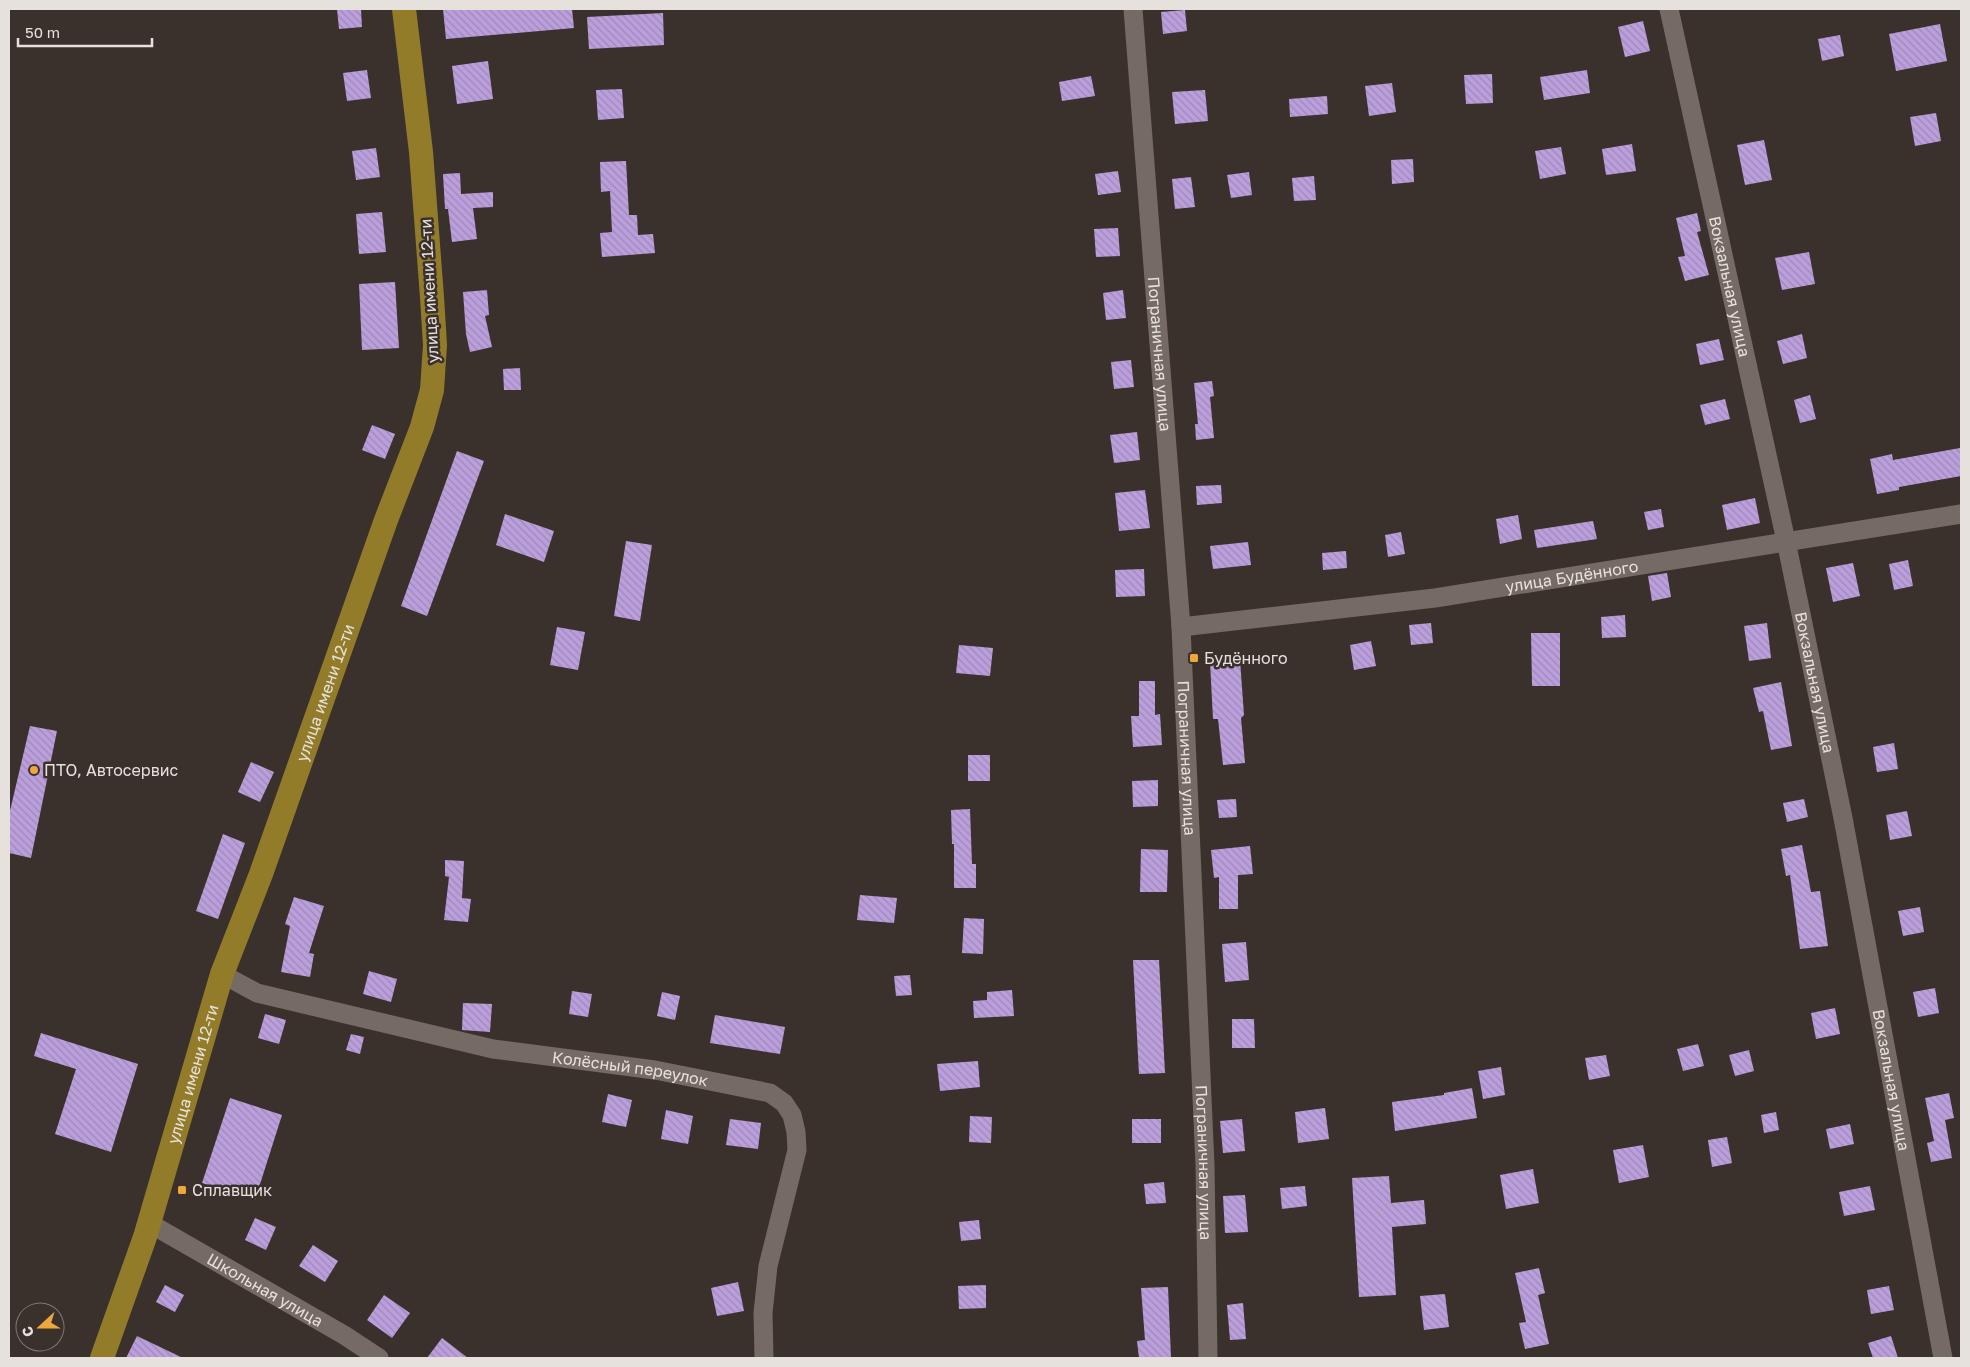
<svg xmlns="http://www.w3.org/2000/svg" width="1970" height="1367" viewBox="0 0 1970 1367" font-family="'Golos Text',sans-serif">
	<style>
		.building { fill: url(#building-back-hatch) }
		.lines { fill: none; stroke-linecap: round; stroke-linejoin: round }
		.minor { stroke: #756b64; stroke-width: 19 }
		.major { stroke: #927c29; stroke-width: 24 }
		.poi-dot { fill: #eea73d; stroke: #3a312c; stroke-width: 2 }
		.labels { text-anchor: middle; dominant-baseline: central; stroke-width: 5; stroke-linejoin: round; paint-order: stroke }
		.street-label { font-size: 16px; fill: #e7e1dd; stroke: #3a312c }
		.poi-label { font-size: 16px; fill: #e7e1dd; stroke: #3a312c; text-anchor: start }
	</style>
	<defs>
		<pattern id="building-back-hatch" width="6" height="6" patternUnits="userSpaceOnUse" patternTransform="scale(1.25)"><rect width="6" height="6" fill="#bb9edc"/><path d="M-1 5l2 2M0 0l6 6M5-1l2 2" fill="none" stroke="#9e88b6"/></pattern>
	</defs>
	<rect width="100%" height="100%" fill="#3a312c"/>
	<g class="building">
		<path d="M337 9H361L362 27 339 29Z"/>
		<path d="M443 9H572L574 28 446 39Z"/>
		<path d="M1185 10 1187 31 1163 34 1161 12Z"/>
		<path d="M663 13 664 45 589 49 587 17Z"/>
		<path d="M1643 21 1650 51 1625 57 1618 27Z"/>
		<path d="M1940 24 1947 61 1896 71 1889 34Z"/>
		<path d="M1840 35 1844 56 1822 61 1818 39Z"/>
		<path d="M488 61 493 99 457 104 452 66Z"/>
		<path d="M367 70 371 98 347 101 343 73Z"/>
		<path d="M1587 70 1590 93 1544 100 1540 77Z"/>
		<path d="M1492 74 1493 103 1466 104 1464 75Z"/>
		<path d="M1091 76 1095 96 1062 101 1059 82Z"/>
		<path d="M1392 83 1396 112 1369 116 1365 86Z"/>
		<path d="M622 89 624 118 598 120 596 90Z"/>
		<path d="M1205 90 1208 121 1175 124 1172 92Z"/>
		<path d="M1327 96 1328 114 1290 117 1289 99Z"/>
		<path d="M1936 113 1941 141 1915 146 1910 117Z"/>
		<path d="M1764 140 1772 180 1745 185 1737 145Z"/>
		<path d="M1632 144 1636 171 1606 175 1602 149Z"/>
		<path d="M1561 147 1566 174 1540 179 1535 151Z"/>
		<path d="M376 148 380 177 356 180 352 151Z"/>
		<path d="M1413 159 1414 182 1392 184 1391 160Z"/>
		<path d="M626 161 629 215H637L638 235 653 234 655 253 602 257 600 233 612 232 610 191 601 192 600 162Z"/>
		<path d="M1118 171 1121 192 1098 195 1095 174Z"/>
		<path d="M1249 172 1252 195 1231 198 1227 175Z"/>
		<path d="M460 173 461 194 493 192V207L473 208 477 239 452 242 448 209H445L443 174Z"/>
		<path d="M1314 176 1316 200 1294 201 1292 178Z"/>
		<path d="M1191 177 1195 207 1175 209 1172 179Z"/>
		<path d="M382 212 386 252 359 254 356 214Z"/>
		<path d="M1697 213 1701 231 1697 232 1709 275 1685 281 1678 257 1685 256 1676 218Z"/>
		<path d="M1118 228 1120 256 1096 257 1094 229Z"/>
		<path d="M1809 252 1815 284 1782 290 1775 258Z"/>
		<path d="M395 282 399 348 362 350 359 284Z"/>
		<path d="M487 290 489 315 485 316 492 347 470 352 466 334 463 292Z"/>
		<path d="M1123 290 1126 318 1106 320 1103 293Z"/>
		<path d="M1802 334 1807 358 1783 364 1777 341Z"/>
		<path d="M1719 339 1724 360 1700 365 1696 344Z"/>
		<path d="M1131 360 1134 387 1114 389 1111 362Z"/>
		<path d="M520 368 521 390H504L503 369Z"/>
		<path d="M1212 381 1214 396 1210 397 1214 438 1196 440 1195 424H1198L1194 383Z"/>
		<path d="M1810 395 1816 419 1800 423 1794 400Z"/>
		<path d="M1725 399 1730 419 1705 425 1700 405Z"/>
		<path d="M372 425 395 434 385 459 362 450Z"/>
		<path d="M1137 432 1140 460 1114 463 1110 435Z"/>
		<path d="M1960 448 1961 476 1899 487V490L1877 494 1870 459 1892 454 1893 460Z"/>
		<path d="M457 451 484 461 427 616 401 606Z"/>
		<path d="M1221 485 1222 503 1197 505 1196 486Z"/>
		<path d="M1145 490 1150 528 1119 531 1115 493Z"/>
		<path d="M1755 498 1760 523 1727 530 1722 505Z"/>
		<path d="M1661 509 1664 527 1648 530 1644 512Z"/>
		<path d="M505 514 554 531 544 562 496 545Z"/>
		<path d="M1518 515 1522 539 1500 544 1496 519Z"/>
		<path d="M1593 521 1597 539 1537 548 1534 530Z"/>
		<path d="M1401 532 1405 554 1388 557 1385 535Z"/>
		<path d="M626 541 652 545 640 621 614 616Z"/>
		<path d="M1248 542 1251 565 1213 569 1210 546Z"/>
		<path d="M1346 551 1347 568 1323 570 1322 553Z"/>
		<path d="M1908 560 1913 586 1894 590 1889 564Z"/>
		<path d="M1853 563 1860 596 1833 602 1826 568Z"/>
		<path d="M1144 569 1145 596 1116 597 1115 570Z"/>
		<path d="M1667 573 1671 597 1652 601 1648 576Z"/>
		<path d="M1625 615 1626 637 1602 638 1601 617Z"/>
		<path d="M1431 623 1433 643 1411 645 1409 625Z"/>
		<path d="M1767 623 1771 658 1749 661 1744 626Z"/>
		<path d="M557 627 585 632 578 670 550 665Z"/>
		<path d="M1531 633H1560V686H1532Z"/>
		<path d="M1371 641 1376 666 1354 670 1350 645Z"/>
		<path d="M959 645 993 648 990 676 956 673Z"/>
		<path d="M1240 660 1244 715 1241 718 1245 763 1223 765 1218 719H1213L1210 662Z"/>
		<path d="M1139 681H1155V715L1160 714 1162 745 1133 747 1131 716H1139Z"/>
		<path d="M1781 682 1792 746 1771 750 1763 711 1759 712 1753 688Z"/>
		<path d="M30 726 57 731 31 858 9 853V815Z"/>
		<path d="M1894 743 1898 769 1877 772 1873 747Z"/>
		<rect x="968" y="755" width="22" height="26"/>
		<path d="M251 762 274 772 260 802 238 792Z"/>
		<path d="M1158 780V806L1133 807 1132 781Z"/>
		<path d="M1236 799 1237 817 1219 818 1217 800Z"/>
		<path d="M1804 799 1808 817 1787 822 1783 803Z"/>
		<path d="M970 809 972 864H976V888H954V844H952L951 810Z"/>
		<path d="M1907 811 1912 836 1890 840 1886 815Z"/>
		<path d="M223 834 245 843 218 919 196 911Z"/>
		<path d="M1802 845 1811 892 1820 891 1828 946 1800 949 1790 875 1786 876 1781 849Z"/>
		<path d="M1250 846 1253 874 1238 875V909H1219V877L1214 878 1211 850Z"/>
		<path d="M1141 849 1168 850 1167 892H1140Z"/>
		<path d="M445 860 464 861 462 898 471 899 468 922 444 920 449 877 445 876Z"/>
		<path d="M860 895 897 898 894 923 857 920Z"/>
		<path d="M294 897 324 906 309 953 314 954 310 977 281 972 290 926 285 924Z"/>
		<path d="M1920 907 1924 932 1903 936 1898 911Z"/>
		<path d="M964 918 984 919 983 954 962 953Z"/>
		<path d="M1246 942 1249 980 1225 982 1222 944Z"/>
		<path d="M1133 960H1159L1165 1073 1139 1074Z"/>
		<path d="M369 971 397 979 391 1002 363 994Z"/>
		<path d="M910 975 912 995 896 996 894 976Z"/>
		<path d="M1935 988 1939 1013 1918 1017 1913 992Z"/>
		<path d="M1012 990 1014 1016 974 1018 973 1001 987 1000V992Z"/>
		<path d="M572 991 592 994 588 1017 569 1014Z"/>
		<path d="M662 992 680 996 675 1020 657 1016Z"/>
		<path d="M463 1003 492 1004 490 1032 462 1030Z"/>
		<path d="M1835 1008 1840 1034 1816 1039 1811 1013Z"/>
		<path d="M265 1014 286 1020 279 1044 258 1038Z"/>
		<path d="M715 1015 785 1027 780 1054 710 1043Z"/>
		<path d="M1232 1019H1254L1255 1048H1232Z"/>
		<path d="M41 1033 138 1064 111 1152 55 1134 76 1069 34 1056Z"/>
		<path d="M351 1034 364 1037 360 1054 346 1050Z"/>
		<path d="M1698 1044 1704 1066 1683 1071 1677 1049Z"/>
		<path d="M1749 1050 1754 1071 1735 1076 1729 1055Z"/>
		<path d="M1606 1055 1610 1076 1589 1080 1585 1058Z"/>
		<path d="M978 1061 980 1087 940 1091 937 1064Z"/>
		<path d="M1501 1067 1505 1095 1483 1099 1478 1071Z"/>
		<path d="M1472 1088 1477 1118 1395 1131 1392 1102 1444 1095V1093Z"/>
		<path d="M1949 1093 1954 1118 1945 1120 1952 1158 1931 1162 1927 1143 1934 1141 1925 1098Z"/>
		<path d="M608 1094 632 1100 626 1127 602 1122Z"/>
		<path d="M230 1098 282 1115 255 1200 202 1183Z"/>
		<path d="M1325 1108 1329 1139 1298 1143 1295 1112Z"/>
		<path d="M666 1110 693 1116 688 1144 661 1139Z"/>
		<path d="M1776 1112 1779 1130 1764 1133 1761 1115Z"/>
		<path d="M970 1116 992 1117 991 1143 969 1142Z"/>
		<path d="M730 1119 761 1123 758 1149 726 1145Z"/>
		<rect x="1132" y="1119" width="29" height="24"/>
		<path d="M1242 1119 1245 1151 1223 1153 1220 1121Z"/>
		<path d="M1850 1124 1854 1144 1830 1149 1826 1129Z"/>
		<path d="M1727 1137 1732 1163 1712 1167 1708 1140Z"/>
		<path d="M1643 1145 1649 1177 1619 1183 1613 1150Z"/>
		<path d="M1533 1169 1539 1203 1506 1209 1500 1175Z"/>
		<path d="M1389 1176 1391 1203 1424 1200 1426 1224 1392 1227 1396 1295 1359 1297 1352 1178Z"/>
		<path d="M1164 1182 1166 1203 1146 1204 1144 1184Z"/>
		<path d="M1305 1186 1307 1206 1282 1209 1280 1188Z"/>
		<path d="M1870 1186 1875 1210 1844 1216 1839 1192Z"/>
		<path d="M1245 1195 1248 1232 1225 1233 1223 1196Z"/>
		<path d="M255 1218 276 1227 266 1250 245 1240Z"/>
		<path d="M979 1220 981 1239 961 1241 959 1222Z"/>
		<path d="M313 1245 338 1261 325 1282 299 1266Z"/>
		<path d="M1539 1268 1545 1293 1538 1295 1549 1344 1525 1349 1519 1323 1526 1322 1515 1273Z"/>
		<path d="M738 1282 744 1311 717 1316 711 1288Z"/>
		<path d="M165 1285 184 1295 175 1312 156 1302Z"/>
		<path d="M986 1285V1308L959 1309 958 1286Z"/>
		<path d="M1889 1286 1894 1310 1871 1314 1867 1290Z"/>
		<path d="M1168 1287 1171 1358H1139L1137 1341 1145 1340 1141 1288Z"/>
		<path d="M1445 1294 1449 1327 1424 1330 1420 1296Z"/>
		<path d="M384 1295 410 1313 392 1338 367 1320Z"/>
		<path d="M1243 1303 1246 1339 1230 1340 1227 1305Z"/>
		<path d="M137 1336 183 1358H126Z"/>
		<path d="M1891 1336 1898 1358H1873L1868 1343Z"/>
		<path d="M442 1338 468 1358H427Z"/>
	</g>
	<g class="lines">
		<g class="minor">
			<path id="s1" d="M1133 9 1181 627 1205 1165 1208 1358"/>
			<path id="s2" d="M1669 9 1786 541 1843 818 1943 1358"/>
			<path id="s3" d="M1181 627 1435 598 1961 514"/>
			<path id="s4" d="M222 974 257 993 493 1049 655 1070 770 1093 784 1103 792 1115 796 1132 797 1150 768 1266 763 1313 764 1358"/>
			<path id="s5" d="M149 1223 344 1335 379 1358"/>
		</g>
		<path class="major" id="s6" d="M102 1358 145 1237 222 974 261 874 386 520 422 427 432 390 435 345 432 297 421 152 404 9"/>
	</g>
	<g class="poi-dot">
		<rect x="1189" y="653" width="10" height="10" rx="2.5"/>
		<circle cx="34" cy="770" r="5"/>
		<rect x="177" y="1185" width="10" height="10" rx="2.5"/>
	</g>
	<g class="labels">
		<g class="street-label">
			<text stroke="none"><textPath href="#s2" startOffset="284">Вокзальная улица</textPath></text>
			<text transform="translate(429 291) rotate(-93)">улица имени 12-ти</text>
			<text stroke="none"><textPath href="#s1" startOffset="346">Пограничная улица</textPath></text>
			<text stroke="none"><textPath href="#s3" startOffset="394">улица Будённого</textPath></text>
			<text stroke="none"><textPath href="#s2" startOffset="689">Вокзальная улица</textPath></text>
			<text stroke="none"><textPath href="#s6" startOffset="702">улица имени 12-ти</textPath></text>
			<text stroke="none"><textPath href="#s1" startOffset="751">Пограничная улица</textPath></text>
			<text stroke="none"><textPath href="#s4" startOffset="421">Колёсный переулок</textPath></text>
			<text stroke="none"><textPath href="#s6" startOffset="298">улица имени 12-ти</textPath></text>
			<text stroke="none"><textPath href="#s2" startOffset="1094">Вокзальная улица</textPath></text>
			<text stroke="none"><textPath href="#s1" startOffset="1156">Пограничная улица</textPath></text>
			<text stroke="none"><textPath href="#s5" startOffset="134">Школьная улица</textPath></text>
		</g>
		<g class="poi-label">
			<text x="1204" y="658">Будённого</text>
			<text x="44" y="770">ПТО, Автосервис</text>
			<text x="192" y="1190">Сплавщик</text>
		</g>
	</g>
	<rect width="1970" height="1367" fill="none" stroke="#e7e1dd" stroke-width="20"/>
	<g transform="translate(40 1327) rotate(249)"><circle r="24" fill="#3a312c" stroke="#7f7773"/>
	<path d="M0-4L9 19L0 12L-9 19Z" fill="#eea73d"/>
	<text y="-8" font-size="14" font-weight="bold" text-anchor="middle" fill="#e7e1dd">С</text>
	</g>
	<path d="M18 38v8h134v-8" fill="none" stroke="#e7e1dd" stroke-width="2.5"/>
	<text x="25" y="38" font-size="15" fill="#e7e1dd" stroke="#3a312c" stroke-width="4" paint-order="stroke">50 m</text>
</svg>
